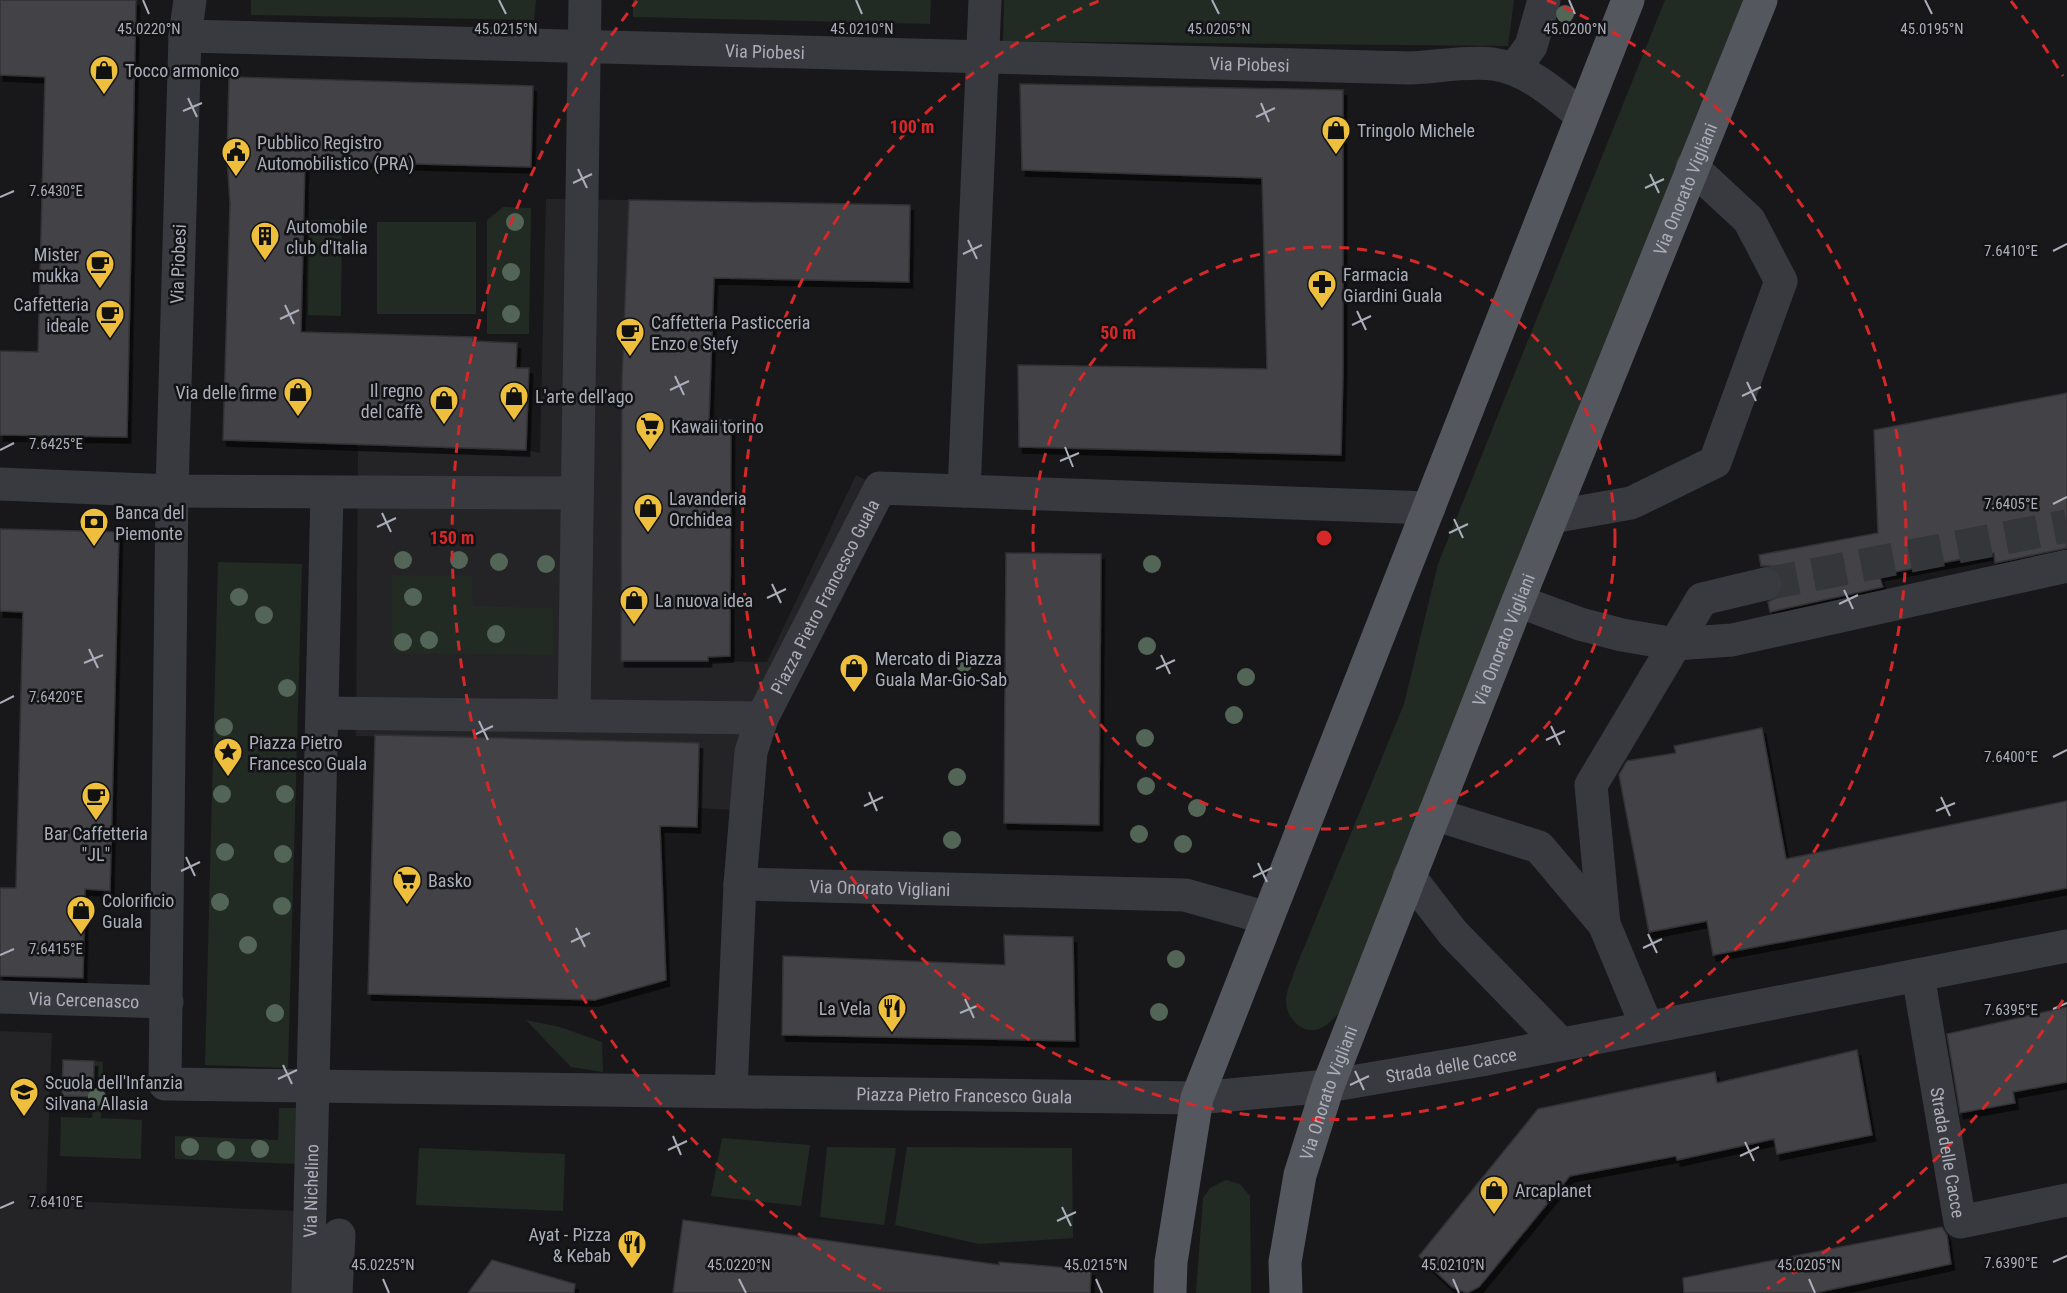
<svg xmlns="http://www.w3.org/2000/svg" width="2067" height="1293" viewBox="0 0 2067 1293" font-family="'Roboto Condensed',sans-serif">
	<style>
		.built { fill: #242427 }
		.green { fill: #222a24 }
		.building { fill: #434347; stroke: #333236; stroke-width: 1.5; filter: url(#shadow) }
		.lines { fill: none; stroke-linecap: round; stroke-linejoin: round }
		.minor-tunnel { stroke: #35363a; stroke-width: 33; stroke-dasharray: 33 16; stroke-linecap: butt }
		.minor { stroke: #393a3f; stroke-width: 33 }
		.major { stroke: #55575e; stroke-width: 33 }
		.tree { fill: #536556 }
		.ticks { fill: none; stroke: #abaeba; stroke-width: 2 }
		.ring { fill: none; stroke: #d62828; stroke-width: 3; stroke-dasharray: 10 8 }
		.labels { text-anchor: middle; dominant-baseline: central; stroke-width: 5; stroke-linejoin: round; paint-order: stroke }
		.street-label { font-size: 18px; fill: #abaeba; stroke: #131315 }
		.poi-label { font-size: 18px; fill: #abaeba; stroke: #131315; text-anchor: start }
		.ticks-label { font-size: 15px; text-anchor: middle; fill: #abaeba; stroke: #131315; stroke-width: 5; stroke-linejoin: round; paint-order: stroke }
		.centre { fill: #d62828; stroke: #131315; stroke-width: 3 }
		.ring-label { font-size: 18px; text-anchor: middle; font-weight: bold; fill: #d62828; stroke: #131315; stroke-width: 5; stroke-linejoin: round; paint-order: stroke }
	</style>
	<defs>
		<filter id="shadow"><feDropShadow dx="3.5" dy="6" stdDeviation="0" flood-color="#0009"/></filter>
	</defs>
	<rect width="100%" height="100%" fill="#18181a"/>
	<g class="built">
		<path d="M546 199 629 200 622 380 621 660 767 662 856 475 874 484 735 810 698 808 699 743 356 736 358 444 526 450 540 453Z"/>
		<path d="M0 1031 52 1033 46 1200 297 1211 293 1293H0Z"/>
	</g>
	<g class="green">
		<path d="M251 0H536L534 20 251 15Z"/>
		<path d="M633 0H931L930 24 633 17Z"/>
		<path d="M1004 0H1514L1508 46 1003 41Z"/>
		<path d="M1665 0H1748L1339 1013C1332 1020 1323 1031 1311 1030 1297 1030 1285 1013 1286 1000 1286 991 1292 980 1294 972L1404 704 1438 564Z"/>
		<path d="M503 207 531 208 529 334H487V220Z"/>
		<path d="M309 220H342L341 316 308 315Z"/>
		<rect x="377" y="222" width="99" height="92"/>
		<path d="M218 562 302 564 288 1068 205 1065Z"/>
		<path d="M392 575 472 576 473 606 553 608 554 655 392 653Z"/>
		<path d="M526 1020 560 1027 602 1042 603 1072 571 1067Z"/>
		<path d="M94 1061 103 1062 101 1118 142 1120 141 1159 60 1156 61 1117 92 1118Z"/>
		<path d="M279 1108H298L297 1164 175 1159V1136L278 1140Z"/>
		<path d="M722 1138 810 1145 801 1206 711 1196Z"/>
		<path d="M827 1147 896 1148 884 1225 820 1217Z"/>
		<path d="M907 1147 1072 1148 1073 1238 979 1244 895 1225Z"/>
		<path d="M419 1148 565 1154 563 1211 416 1205Z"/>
		<path d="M1226 1180 1240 1184 1250 1196 1251 1293H1196L1203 1198 1210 1188Z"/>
	</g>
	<g class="building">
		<path d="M0 0H136L127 437 0 435V351L38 352 45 77 0 75Z"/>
		<path d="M229 77 533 86 531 167 305 161 301 332 473 337V341L517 343 516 368H529L526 450 223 440 230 203 227 158Z"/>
		<path d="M1020 84 1343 90V373L1341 455 1019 447 1018 365 1267 369 1262 178 1022 170Z"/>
		<path d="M629 200 910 205 909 282 714 278 709 419 731 420 730 656 708 657V661H621L622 380Z"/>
		<path d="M2067 393V548L1995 563 1994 553 1879 575 1883 587 1770 612 1768 602 1778 597 1783 590V580L1778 571 1771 566H1761L1759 555 1878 533 1874 430Z"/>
		<path d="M0 529 119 532 110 891 85 889 83 978 0 976V888H16L23 612 0 611Z"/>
		<path d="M1006 553 1101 554 1099 825 1004 823Z"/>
		<path d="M1762 728 1786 859 2067 801V888L1713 955 1707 921 1649 932 1619 775 1627 761 1676 753 1674 746Z"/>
		<path d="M375 735 699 743 697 827 660 826 666 980 595 1000 368 994Z"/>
		<path d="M1004 935 1073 937 1075 1041 782 1035 783 956 1005 965Z"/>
		<path d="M2067 1007V1082L2013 1092 2015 1103 1960 1113 1947 1034Z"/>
		<path d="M1857 1050 1872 1135 1777 1154 1774 1139 1677 1160 1676 1156 1570 1176 1479 1287 1467 1293 1452 1287 1419 1256 1538 1109 1715 1072 1717 1083Z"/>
		<path d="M63 1060 94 1061 93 1097 62 1096Z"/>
		<path d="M683 1220 999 1265V1262L1091 1270 1090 1293H673Z"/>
		<path d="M1942 1227 1947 1235 1951 1264 1815 1293H1684L1683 1278Z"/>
		<path d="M492 1260 575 1284 574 1293H468Z"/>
	</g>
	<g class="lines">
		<path class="minor-tunnel" d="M1765 584 2067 526"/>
		<g class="minor">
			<path id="s1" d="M190 0 185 36 172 491 165 1084 1197 1098 1328 1086 1481 1060 2067 946"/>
			<path id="s2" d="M185 36 1410 68C1436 67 1467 61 1493 64 1528 69 1555 94 1581 115"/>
			<path d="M1514 69 1531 46 1544 0"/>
			<path d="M0 484 172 491 577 493"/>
			<path d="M964 491 985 0"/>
			<path d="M1552 517 1631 503 1715 462 1781 281 1749 220 1692 167"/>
			<path d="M1518 601 1580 624 1622 635 1675 644 1732 640 2067 566"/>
			<path d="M323 713 762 718"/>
			<path d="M574 715 585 0"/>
			<path d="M1434 814 1539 847 1604 924 1647 1027"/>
			<path d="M1409 876 1453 933 1561 1044"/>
			<path id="s3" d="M740 884 1185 895 1267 918"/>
			<path d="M1604 924 1591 785 1702 599 1765 584"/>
			<path id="s4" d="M1918 975 1960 1222 2067 1200"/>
			<path id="s5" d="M0 997 167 1002"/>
			<path id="s6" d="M731 1091 740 884 751 752 762 718 880 488 1429 508"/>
			<path id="s7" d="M308 1293 327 493"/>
			<path d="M336 1293 339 1235"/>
		</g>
		<g class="major">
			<path d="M1170 1293 1171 1262 1197 1098 1628 0"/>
			<path id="s8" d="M1286 1293 1285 1262 1300 1175 1328 1086 1518 601 1761 0"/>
		</g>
	</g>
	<g class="tree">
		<circle cx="1565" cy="14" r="9"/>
		<circle cx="515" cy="222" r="9"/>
		<circle cx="511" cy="272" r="9"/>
		<circle cx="511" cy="314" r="9"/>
		<circle cx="403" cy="560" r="9"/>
		<circle cx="459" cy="560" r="9"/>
		<circle cx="499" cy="562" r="9"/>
		<circle cx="546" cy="564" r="9"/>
		<circle cx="1152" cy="564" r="9"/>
		<circle cx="239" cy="597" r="9"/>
		<circle cx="413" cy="597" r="9"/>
		<circle cx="264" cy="615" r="9"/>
		<circle cx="496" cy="634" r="9"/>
		<circle cx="429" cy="640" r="9"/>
		<circle cx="403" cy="642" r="9"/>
		<circle cx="1147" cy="646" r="9"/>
		<circle cx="964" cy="663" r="9"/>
		<circle cx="1246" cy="677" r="9"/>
		<circle cx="287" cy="688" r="9"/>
		<circle cx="1234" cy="715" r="9"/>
		<circle cx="224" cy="727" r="9"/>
		<circle cx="1145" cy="738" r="9"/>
		<circle cx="957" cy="777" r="9"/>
		<circle cx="1146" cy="786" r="9"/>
		<circle cx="222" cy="794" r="9"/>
		<circle cx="285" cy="794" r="9"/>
		<circle cx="1197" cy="808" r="9"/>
		<circle cx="1139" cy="834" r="9"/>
		<circle cx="952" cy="840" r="9"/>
		<circle cx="1183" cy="844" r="9"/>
		<circle cx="225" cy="852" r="9"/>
		<circle cx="283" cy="854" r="9"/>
		<circle cx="220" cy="902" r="9"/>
		<circle cx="282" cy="906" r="9"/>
		<circle cx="248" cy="945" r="9"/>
		<circle cx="1176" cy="959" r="9"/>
		<circle cx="1159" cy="1012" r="9"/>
		<circle cx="275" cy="1013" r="9"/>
		<circle cx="97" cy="1097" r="9"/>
		<circle cx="190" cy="1147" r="9"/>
		<circle cx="260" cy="1149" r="9"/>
		<circle cx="226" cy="1150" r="9"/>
	</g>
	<path class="ticks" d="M143 0 149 14M499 0 506 14M856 0 862 14M1212 0 1219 14M1569 0 1575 14M1925 0 1932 14M188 98 197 117M1261 103 1269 122M183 111 202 103M1256 117 1275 108M578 169 587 188M1650 174 1659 193M573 183 592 174M1645 188 1664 179M0 197 14 191M968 240 977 259M2053 251 2067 244M963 254 982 245M285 305 294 324M1357 311 1366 330M280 319 299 310M1352 325 1371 316M675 376 684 395M1747 382 1756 401M670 390 689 381M1742 396 1761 387M1065 447 1073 467M0 450 14 443M1060 461 1079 453M2053 504 2067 497M382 513 391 532M1454 519 1463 538M377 527 396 518M1449 533 1468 524M772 584 781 603M1844 590 1853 609M767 598 786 589M1839 604 1858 595M89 649 98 668M1161 655 1170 674M84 663 103 655M1156 669 1175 660M0 703 14 696M479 721 488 740M1551 726 1560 745M474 735 493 726M1546 740 1565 731M2053 757 2067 750M869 792 877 811M1941 797 1950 816M864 806 883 797M1936 811 1955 803M186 857 195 876M1258 863 1267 882M181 871 200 862M1253 877 1272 868M576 928 585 947M1648 934 1657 953M571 942 590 933M1643 948 1662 939M0 955 14 949M965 999 974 1018M2053 1009 2067 1003M960 1013 979 1005M283 1065 292 1084M1355 1071 1364 1090M278 1079 297 1070M1350 1085 1369 1076M673 1136 681 1155M1745 1142 1754 1161M668 1150 687 1141M1740 1156 1759 1147M1062 1207 1071 1226M0 1208 14 1202M1057 1221 1076 1212M2053 1262 2067 1256M383 1279 389 1293M739 1279 746 1293M1096 1279 1102 1293M1453 1279 1459 1293M1809 1279 1815 1293"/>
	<g class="ring">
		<circle cx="1324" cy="538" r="291"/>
		<path d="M1547 0A582 582 0 1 1 1101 0"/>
		<path d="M2063 1000A872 872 0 0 1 1767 1289M881 1289A872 872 0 0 1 637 1M2011 1A872 872 0 0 1 2063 76"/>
	</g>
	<defs>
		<g id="shop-pin" transform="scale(1.5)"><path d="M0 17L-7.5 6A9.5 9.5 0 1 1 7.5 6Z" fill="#edbf3d" stroke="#131315"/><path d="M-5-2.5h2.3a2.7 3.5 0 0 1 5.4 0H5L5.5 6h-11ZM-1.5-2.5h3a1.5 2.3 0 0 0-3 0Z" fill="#111"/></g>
		<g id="civic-pin" transform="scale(1.5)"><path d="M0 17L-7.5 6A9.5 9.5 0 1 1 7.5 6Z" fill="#edbf3d" stroke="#131315"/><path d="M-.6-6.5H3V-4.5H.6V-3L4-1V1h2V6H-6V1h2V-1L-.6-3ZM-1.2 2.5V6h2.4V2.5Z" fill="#111"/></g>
		<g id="building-pin" transform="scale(1.5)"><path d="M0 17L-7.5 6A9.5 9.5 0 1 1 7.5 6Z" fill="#edbf3d" stroke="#131315"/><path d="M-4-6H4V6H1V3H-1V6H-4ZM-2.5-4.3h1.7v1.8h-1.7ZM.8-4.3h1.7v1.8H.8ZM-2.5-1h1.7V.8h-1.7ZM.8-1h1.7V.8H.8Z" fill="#111"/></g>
		<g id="cafe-pin" transform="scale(1.5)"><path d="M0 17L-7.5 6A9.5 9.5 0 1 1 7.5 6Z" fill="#edbf3d" stroke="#131315"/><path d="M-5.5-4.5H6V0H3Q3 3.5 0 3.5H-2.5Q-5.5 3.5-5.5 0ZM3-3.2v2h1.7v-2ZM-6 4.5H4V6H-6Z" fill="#111"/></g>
		<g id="pharmacy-pin" transform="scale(1.5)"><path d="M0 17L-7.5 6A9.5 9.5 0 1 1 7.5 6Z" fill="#edbf3d" stroke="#131315"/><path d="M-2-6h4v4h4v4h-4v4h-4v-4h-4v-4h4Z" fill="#111"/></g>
		<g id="supermarket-pin" transform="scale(1.5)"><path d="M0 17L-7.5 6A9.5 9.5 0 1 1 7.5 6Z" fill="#edbf3d" stroke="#131315"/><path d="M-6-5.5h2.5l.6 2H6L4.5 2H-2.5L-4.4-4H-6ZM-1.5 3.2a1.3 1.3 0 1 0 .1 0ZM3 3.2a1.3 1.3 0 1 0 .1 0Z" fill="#111"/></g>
		<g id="bank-pin" transform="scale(1.5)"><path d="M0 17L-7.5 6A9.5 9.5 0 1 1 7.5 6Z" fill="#edbf3d" stroke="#131315"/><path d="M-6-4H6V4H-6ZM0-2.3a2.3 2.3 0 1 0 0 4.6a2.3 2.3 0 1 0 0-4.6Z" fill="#111"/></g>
		<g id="sight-pin" transform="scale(1.5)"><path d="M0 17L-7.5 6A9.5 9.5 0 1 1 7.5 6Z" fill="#edbf3d" stroke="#131315"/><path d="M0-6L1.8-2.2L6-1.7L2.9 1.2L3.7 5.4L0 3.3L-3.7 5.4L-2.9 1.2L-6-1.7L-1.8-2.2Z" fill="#111"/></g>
		<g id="restaurant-pin" transform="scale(1.5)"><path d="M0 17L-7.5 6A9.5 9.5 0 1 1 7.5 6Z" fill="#edbf3d" stroke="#131315"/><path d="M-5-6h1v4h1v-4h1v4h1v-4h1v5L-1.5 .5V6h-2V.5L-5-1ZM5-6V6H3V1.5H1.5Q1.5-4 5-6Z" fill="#111"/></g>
		<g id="school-pin" transform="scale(1.5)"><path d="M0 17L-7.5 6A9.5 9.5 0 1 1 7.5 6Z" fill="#edbf3d" stroke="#131315"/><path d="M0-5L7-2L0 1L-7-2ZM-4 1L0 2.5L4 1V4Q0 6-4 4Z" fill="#111"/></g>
	</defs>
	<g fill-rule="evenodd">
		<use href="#shop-pin" x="104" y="70"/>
		<use href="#shop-pin" x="1336" y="130"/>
		<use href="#civic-pin" x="236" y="152"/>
		<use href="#building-pin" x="265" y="236"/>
		<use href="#cafe-pin" x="100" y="264"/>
		<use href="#pharmacy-pin" x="1322" y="284"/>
		<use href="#cafe-pin" x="110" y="314"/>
		<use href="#cafe-pin" x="630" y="332"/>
		<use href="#shop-pin" x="298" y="392"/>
		<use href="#shop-pin" x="514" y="396"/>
		<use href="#shop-pin" x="444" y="400"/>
		<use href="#supermarket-pin" x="650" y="426"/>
		<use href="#shop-pin" x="648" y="508"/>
		<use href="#bank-pin" x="94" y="522"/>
		<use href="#shop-pin" x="634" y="600"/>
		<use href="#shop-pin" x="854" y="668"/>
		<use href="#sight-pin" x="228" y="752"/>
		<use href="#cafe-pin" x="96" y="796"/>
		<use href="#supermarket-pin" x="407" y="880"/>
		<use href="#shop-pin" x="81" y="910"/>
		<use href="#restaurant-pin" x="892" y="1008"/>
		<use href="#school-pin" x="24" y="1092"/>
		<use href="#shop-pin" x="1494" y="1190"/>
		<use href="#restaurant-pin" x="632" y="1244"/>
	</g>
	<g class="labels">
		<g class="street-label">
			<text stroke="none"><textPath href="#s2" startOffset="580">Via Piobesi</textPath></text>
			<text stroke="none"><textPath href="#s2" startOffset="1065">Via Piobesi</textPath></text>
			<text stroke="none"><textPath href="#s8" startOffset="1178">Via Onorato Vigliani</textPath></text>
			<text transform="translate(178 264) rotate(-88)">Via Piobesi</text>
			<text stroke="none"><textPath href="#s6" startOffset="512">Piazza Pietro Francesco Guala</textPath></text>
			<text stroke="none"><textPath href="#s8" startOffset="692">Via Onorato Vigliani</textPath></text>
			<text stroke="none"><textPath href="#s3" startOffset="140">Via Onorato Vigliani</textPath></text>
			<text stroke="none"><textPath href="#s5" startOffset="84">Via Cercenasco</textPath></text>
			<text stroke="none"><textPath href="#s1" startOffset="2373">Strada delle Cacce</textPath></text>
			<text stroke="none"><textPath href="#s1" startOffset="1884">Piazza Pietro Francesco Guala</textPath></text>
			<text stroke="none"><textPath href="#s8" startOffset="206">Via Onorato Vigliani</textPath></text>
			<text stroke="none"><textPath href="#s4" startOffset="180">Strada delle Cacce</textPath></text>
			<text stroke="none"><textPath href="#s7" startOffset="102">Via Nichelino</textPath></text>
		</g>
		<g class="poi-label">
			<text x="125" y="70">Tocco armonico</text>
			<text x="1357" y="130">Tringolo Michele</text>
			<text x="257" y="142">Pubblico Registro<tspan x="257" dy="21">Automobilistico (PRA)</tspan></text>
			<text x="286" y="226">Automobile<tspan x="286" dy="21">club d'Italia</tspan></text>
			<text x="79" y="254" text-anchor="end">Mister<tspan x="79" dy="21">mukka</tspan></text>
			<text x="1343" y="274">Farmacia<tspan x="1343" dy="21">Giardini Guala</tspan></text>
			<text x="89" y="304" text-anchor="end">Caffetteria<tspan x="89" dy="21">ideale</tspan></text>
			<text x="651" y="322">Caffetteria Pasticceria<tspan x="651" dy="21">Enzo e Stefy</tspan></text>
			<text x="423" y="390" text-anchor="end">Il regno<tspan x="423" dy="21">del caffè</tspan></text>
			<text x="277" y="392" text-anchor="end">Via delle firme</text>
			<text x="535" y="396">L'arte dell'ago</text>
			<text x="671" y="426">Kawaii torino</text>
			<text x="669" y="498">Lavanderia<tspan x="669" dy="21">Orchidea</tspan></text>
			<text x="115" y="512">Banca del<tspan x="115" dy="21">Piemonte</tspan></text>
			<text x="655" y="600">La nuova idea</text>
			<text x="875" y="658">Mercato di Piazza<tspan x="875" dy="21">Guala Mar-Gio-Sab</tspan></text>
			<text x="249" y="742">Piazza Pietro<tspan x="249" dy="21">Francesco Guala</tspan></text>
			<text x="96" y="833" text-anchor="middle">Bar Caffetteria<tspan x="96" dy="21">"JL"</tspan></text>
			<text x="428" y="880">Basko</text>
			<text x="102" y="900">Colorificio<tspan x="102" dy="21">Guala</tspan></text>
			<text x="871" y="1008" text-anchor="end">La Vela</text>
			<text x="45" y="1082">Scuola dell'Infanzia<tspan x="45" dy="21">Silvana Allasia</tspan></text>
			<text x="1515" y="1190">Arcaplanet</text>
			<text x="611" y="1234" text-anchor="end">Ayat - Pizza<tspan x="611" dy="21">&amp; Kebab</tspan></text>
		</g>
	</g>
	<g class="ticks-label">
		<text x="1575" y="34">45.0200°N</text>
		<text x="149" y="34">45.0220°N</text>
		<text x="506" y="34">45.0215°N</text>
		<text x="862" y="34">45.0210°N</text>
		<text x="1219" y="34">45.0205°N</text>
		<text x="1932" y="34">45.0195°N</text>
		<text x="56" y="196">7.6430°E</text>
		<text x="2011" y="256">7.6410°E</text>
		<text x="56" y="449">7.6425°E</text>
		<text x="2011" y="509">7.6405°E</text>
		<text x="56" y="702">7.6420°E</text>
		<text x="2011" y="762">7.6400°E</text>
		<text x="56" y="954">7.6415°E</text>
		<text x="2011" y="1015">7.6395°E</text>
		<text x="56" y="1207">7.6410°E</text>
		<text x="2011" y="1268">7.6390°E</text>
		<text x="383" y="1270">45.0225°N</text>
		<text x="739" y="1270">45.0220°N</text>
		<text x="1096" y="1270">45.0215°N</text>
		<text x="1453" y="1270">45.0210°N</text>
		<text x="1809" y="1270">45.0205°N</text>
	</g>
	<circle cx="1324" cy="538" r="9" class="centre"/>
	<g class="ring-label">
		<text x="912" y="133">100 m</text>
		<text x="1118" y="339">50 m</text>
		<text x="452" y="544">150 m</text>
	</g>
</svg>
